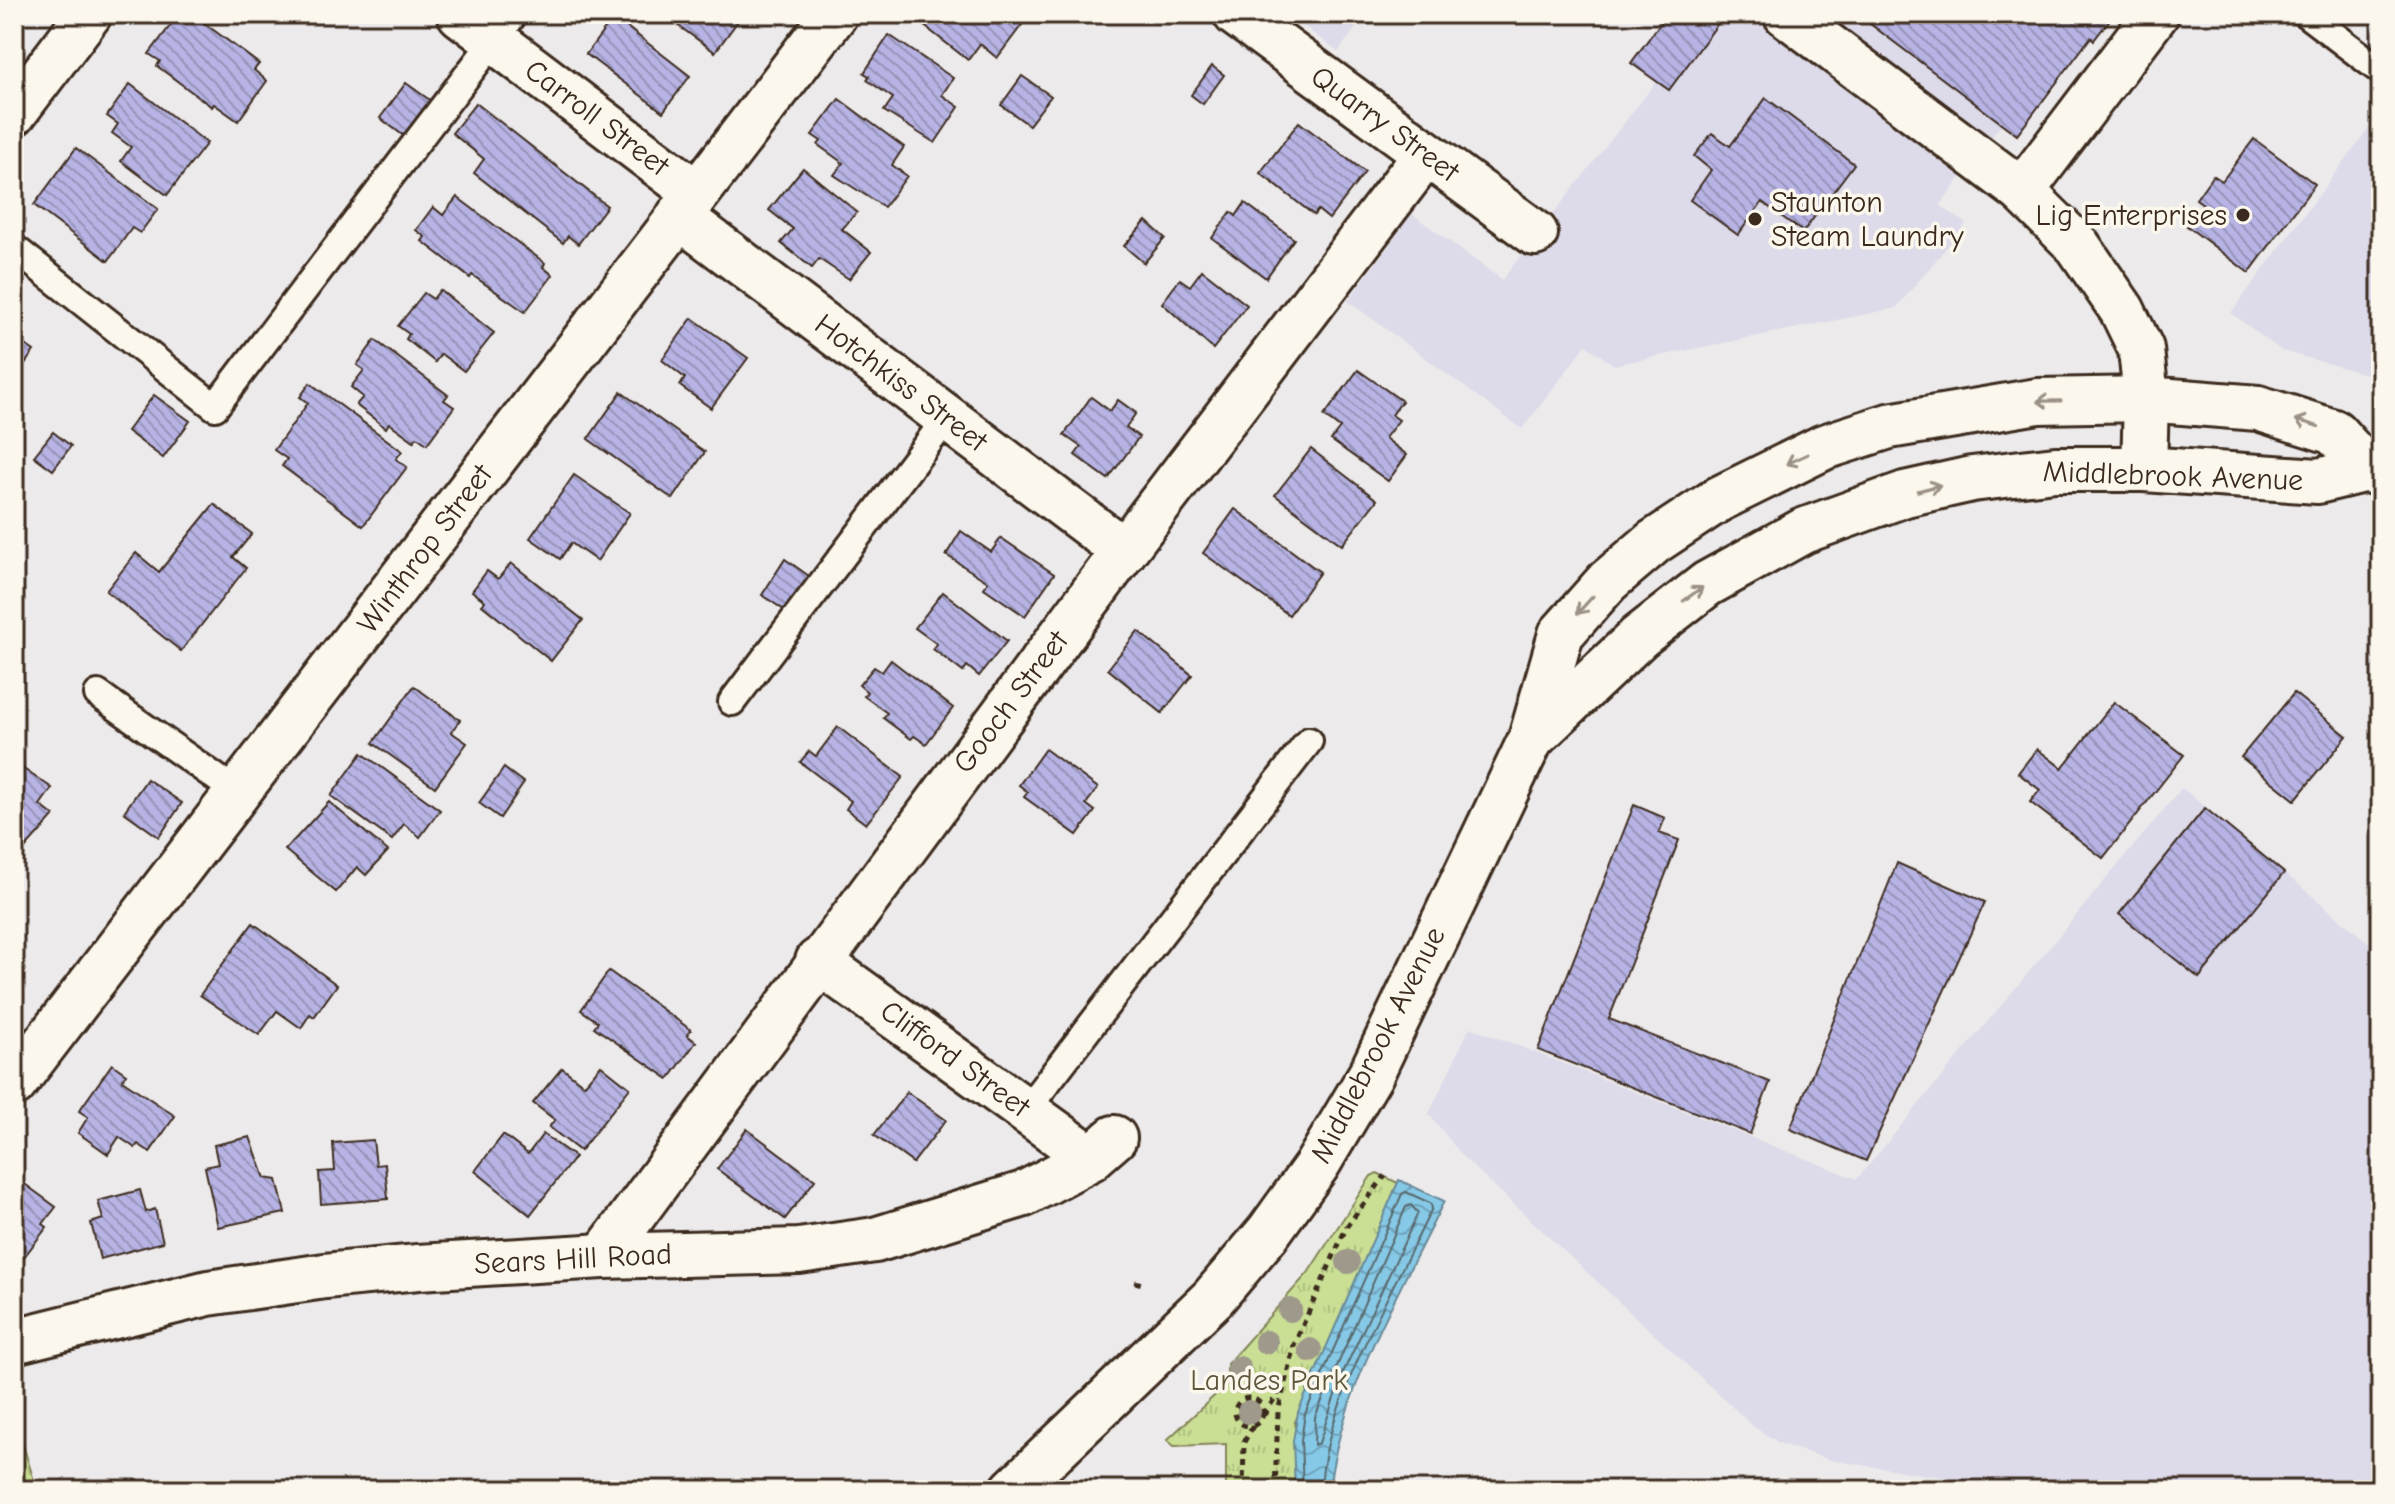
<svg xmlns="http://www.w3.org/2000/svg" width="2395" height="1504" viewBox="0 0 2395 1504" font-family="'Comic Neue',sans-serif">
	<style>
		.built { fill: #dddae9 }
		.grass { fill: url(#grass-tufts); stroke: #828459; stroke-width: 2 }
		.water { fill: url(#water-waves); stroke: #688997; stroke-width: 2 }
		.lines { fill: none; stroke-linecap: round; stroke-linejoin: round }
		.shore { stroke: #596a6e; stroke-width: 2 }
		.building { fill: url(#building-back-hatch); stroke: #3b2a1e; stroke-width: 2 }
		.lane-casing { stroke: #3b2a1e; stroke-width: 32 }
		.street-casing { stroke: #3b2a1e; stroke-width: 50 }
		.secondary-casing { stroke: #3b2a1e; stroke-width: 50 }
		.path { stroke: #3b2a1e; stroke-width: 5; stroke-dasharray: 6 6; stroke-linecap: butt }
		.lane { stroke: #fbf7ec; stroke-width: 26 }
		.street { stroke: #fbf7ec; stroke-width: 44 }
		.secondary { stroke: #fbf7ec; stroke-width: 44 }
		.tree { fill: #9f998b }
		.oneway { stroke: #9b9085 }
		.poi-dot { fill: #3b2a1e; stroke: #fbf7ec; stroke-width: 3 }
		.labels { text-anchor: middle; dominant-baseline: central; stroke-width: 7; stroke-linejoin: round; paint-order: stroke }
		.street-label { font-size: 30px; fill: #3b2a1e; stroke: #fbf7ec }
		.poi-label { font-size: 30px; fill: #3b2a1e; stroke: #fbf7ec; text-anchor: start }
		.park-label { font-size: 30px; fill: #5f573c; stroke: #fbf7ec }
	</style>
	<defs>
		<pattern id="grass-tufts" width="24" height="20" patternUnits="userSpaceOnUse" patternTransform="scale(2)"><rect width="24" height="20" fill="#cadf94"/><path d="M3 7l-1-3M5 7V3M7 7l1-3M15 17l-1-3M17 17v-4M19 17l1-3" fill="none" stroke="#aec07f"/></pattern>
		<pattern id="water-waves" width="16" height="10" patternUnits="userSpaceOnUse" patternTransform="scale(2)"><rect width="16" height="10" fill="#86c9e7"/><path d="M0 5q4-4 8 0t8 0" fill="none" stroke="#6fa3bb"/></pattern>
		<pattern id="building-back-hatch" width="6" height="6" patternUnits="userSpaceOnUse" patternTransform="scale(2)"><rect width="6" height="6" fill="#b7b4e5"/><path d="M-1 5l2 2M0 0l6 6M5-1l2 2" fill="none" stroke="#9693b9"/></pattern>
	</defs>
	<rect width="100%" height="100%" fill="#edeaeb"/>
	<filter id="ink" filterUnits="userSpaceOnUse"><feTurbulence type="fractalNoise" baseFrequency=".0125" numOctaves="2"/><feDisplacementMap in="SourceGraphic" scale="16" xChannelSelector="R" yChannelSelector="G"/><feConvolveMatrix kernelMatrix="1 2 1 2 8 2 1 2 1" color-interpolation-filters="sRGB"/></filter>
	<g filter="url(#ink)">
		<g class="built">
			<path d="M1288 14H1366L1338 52Z"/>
			<path d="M1709 14H2085L1940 205 1966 224 1896 308 1614 365 1586 345 1522 429 1348 301 1412 214 1502 280Z"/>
			<path d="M2381 112V378L2282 351 2231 313Z"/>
			<path d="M2182 788 2381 953V1490H2026L1831 1460 1781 1444 1754 1427 1464 1158 1429 1114 1470 1027 1857 1179Z"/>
		</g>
		<g class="grass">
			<path d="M1377 1173 1398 1183 1295 1422V1490H1226V1444L1174 1446 1167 1440 1227 1384V1364L1308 1273 1371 1176Z"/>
			<path d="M14 1416 37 1490H14Z"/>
		</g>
		<path class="water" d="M1399 1180 1444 1201C1400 1292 1341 1388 1329 1490H1295L1293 1441 1298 1412Z"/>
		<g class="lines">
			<g class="shore">
				<path d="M1411 1205 1418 1213 1341 1377 1319 1443 1314 1445 1315 1417 1406 1207Z"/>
				<path d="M1303 1490 1301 1440 1305 1414 1402 1194 1406 1192 1430 1203 1432 1208C1395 1288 1324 1403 1321 1490"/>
			</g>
		</g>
		<g class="building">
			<path d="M179 14H192L259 64 254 70 267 81 238 121 214 104 212 107 157 66 160 61 149 54Z"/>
			<path d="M662 14H743L715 52Z"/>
			<path d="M909 14H1012L1024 22 997 58 980 44 968 60Z"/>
			<path d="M1667 14H1708L1719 22 1669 90 1631 63Z"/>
			<path d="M1857 14H2114L2094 40 2091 37 2017 135Z"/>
			<path d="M614 17 690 76 663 112 586 54Z"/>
			<path d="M889 35 953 78 942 95 959 107 935 143 884 111 893 98 867 80 869 76 864 73Z"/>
			<path d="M1212 66 1224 75 1203 104 1191 95Z"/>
			<path d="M1022 76 1051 96 1029 125 1001 105Z"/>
			<path d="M406 83 431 101 404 136 380 118Z"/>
			<path d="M130 84 207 143 167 195 121 161 131 147 112 133 118 124 107 116Z"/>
			<path d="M1766 98 1854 164 1803 232 1762 202 1738 235 1690 200 1711 170 1694 156 1712 133 1730 146Z"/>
			<path d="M839 99 904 147 892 165 907 176 884 207 834 175 843 163 818 145 821 141 812 135Z"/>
			<path d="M476 103 607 206 578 244 568 236 563 243 474 173 484 159 452 133Z"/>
			<path d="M1299 122 1365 172 1329 219 1318 210 1314 215 1260 173Z"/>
			<path d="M2254 139 2315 184 2249 273 2187 226 2203 204 2196 199 2213 175 2222 181Z"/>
			<path d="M76 148 158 209 140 233 132 228 108 261 34 205Z"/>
			<path d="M803 168 857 212 842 229 871 252 849 279 819 259 812 268 781 243 793 229 769 210Z"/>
			<path d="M457 197 545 263 543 267 553 275 525 312 472 275 470 278 422 241 425 237 416 230 433 207 443 215Z"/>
			<path d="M1245 203 1294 239 1266 278 1212 238 1231 212 1236 216Z"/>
			<path d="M1146 221 1165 238 1144 263 1124 246Z"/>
			<path d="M1202 270 1247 305 1213 349 1162 303 1180 279 1190 286Z"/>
			<path d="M440 290 494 333 464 371 441 354 435 362 406 339 409 334 398 326 424 293 433 299Z"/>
			<path d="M692 318 748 358 711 408 680 386 685 378 662 360Z"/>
			<path d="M14 337 34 351 14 379Z"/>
			<path d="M375 340 448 395 444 400 454 407 427 444 417 437 414 441 389 423 386 428 356 405 363 397 351 387 364 370 357 365Z"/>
			<path d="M1358 370 1402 401 1392 415 1399 420 1385 438 1407 455 1388 481 1331 440 1340 428 1324 416Z"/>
			<path d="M310 383 402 451 396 459 407 467 363 526 282 466 287 459 274 450 308 403 300 397Z"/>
			<path d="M621 392 705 452 673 499 588 439Z"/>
			<path d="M154 395 190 421 163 458 127 431Z"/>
			<path d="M1091 397 1110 411 1118 400 1136 413 1126 427 1139 437 1108 479 1075 455 1081 447 1064 435Z"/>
			<path d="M53 432 71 446 53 470 34 456Z"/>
			<path d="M1311 449 1377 500 1342 545 1275 495Z"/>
			<path d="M574 475 630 513 597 561 571 543 560 559 530 538Z"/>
			<path d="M214 504 252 534 233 557 246 568 181 651 106 591 136 553 159 572Z"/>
			<path d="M1235 509 1320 572 1289 615 1203 553Z"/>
			<path d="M961 531 991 552 1001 538 1054 574 1025 616 984 588 988 582 946 555Z"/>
			<path d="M785 559 816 581 793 616 762 595Z"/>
			<path d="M511 563 583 620 551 661 482 605 485 601 472 591 487 571 498 579Z"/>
			<path d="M943 592 1007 641 979 676 967 666 963 672 933 649 937 644 915 628Z"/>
			<path d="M1138 631 1192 675 1162 713 1108 669Z"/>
			<path d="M891 660 953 708 926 744 914 736 911 739 883 718 887 713 864 696 867 692 859 685 874 667 882 672Z"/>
			<path d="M414 686 460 720 451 732 467 743 435 787 373 743Z"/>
			<path d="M2294 693 2347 736 2295 800 2241 757Z"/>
			<path d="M2114 702 2184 755 2103 858 2030 802 2040 790 2018 773 2037 749 2062 768Z"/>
			<path d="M838 727 903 777 866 824 846 809 851 801 800 762 809 751 816 756Z"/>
			<path d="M1045 749 1098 788 1086 804 1095 811 1077 835 1024 797 1028 792 1019 785Z"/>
			<path d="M362 753 440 810 420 837 404 824 392 840 331 796Z"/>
			<path d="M19 766 52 788 40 805 54 816 14 861V773Z"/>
			<path d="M504 768 524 783 500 818 479 803Z"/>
			<path d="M147 779 182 803 159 837 124 812Z"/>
			<path d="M329 802 388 851 366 875 357 867 336 892 285 850Z"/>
			<path d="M1634 805 1665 818 1659 833 1679 840 1609 1019 1770 1082 1750 1134 1538 1050Z"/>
			<path d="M2205 808 2284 873 2199 978 2119 914Z"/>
			<path d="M1897 863 1985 902 1866 1161 1790 1129Z"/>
			<path d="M253 923 337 985 314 1017 310 1014 301 1028 277 1011 259 1035 200 995Z"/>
			<path d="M609 971 691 1030 687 1035 696 1042 669 1079 594 1027 598 1022 581 1010Z"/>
			<path d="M112 1064 126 1074 122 1080 175 1116 150 1152 138 1144 135 1148 119 1137 108 1154 78 1133 88 1117 79 1111Z"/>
			<path d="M601 1065 630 1088 580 1151 549 1127 555 1120 533 1103 562 1068 584 1085Z"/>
			<path d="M907 1092 946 1120 913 1163 874 1135Z"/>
			<path d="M747 1129 815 1180 785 1219 717 1169Z"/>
			<path d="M543 1134 575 1157 530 1215 475 1171 503 1135 528 1154Z"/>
			<path d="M250 1137 265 1178 277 1180 285 1213 218 1227 205 1167 218 1164 214 1145Z"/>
			<path d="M373 1140 376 1165 385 1164 388 1199 321 1204 319 1172 335 1171 333 1143Z"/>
			<path d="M22 1182 56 1207 43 1224 47 1227 14 1270V1193Z"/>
			<path d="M140 1190 146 1212 155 1209 163 1242 100 1259 91 1223 103 1219 98 1201Z"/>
		</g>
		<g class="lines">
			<g class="lane-casing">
				<g id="lane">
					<path d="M2306 14 2381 71"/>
					<path d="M14 248 215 407 514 14"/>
					<path d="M98 694 238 793"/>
					<path d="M732 702 947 418"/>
					<path d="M1026 1110 1309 741"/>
				</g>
			</g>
			<g class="street-casing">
				<g id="street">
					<path d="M460 14 696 193"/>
					<path d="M1236 14 1535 233"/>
					<path d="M14 113 89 14"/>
					<path d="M2022 191 2156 14"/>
					<path d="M679 216 1124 551"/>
					<path d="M818 961 1091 1158"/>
					<path d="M14 1084 835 14"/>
					<path d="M603 1256 1124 551 1426 154"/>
					<path d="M14 1341 208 1293 325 1276 418 1267 603 1256 799 1251 875 1240 1024 1194 1091 1158 1114 1138"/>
				</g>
			</g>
			<g class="secondary-casing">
				<g id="secondary">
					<path d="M1786 14 2022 191 2078 246 2122 310 2141 349 2146 399 2144 469"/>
					<path d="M1531 739 1639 637 1707 584 1803 531 1905 494 1972 479 2055 469H2144L2318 481 2367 469"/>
					<path d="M1013 1490 1213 1298 1268 1233 1317 1165 1371 1074 1531 739 1561 634 1608 581 1654 542 1719 499 1824 447 1889 426 2038 401 2146 399 2258 408 2334 432 2367 469 2381 475"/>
				</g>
			</g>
			<g class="path">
				<path d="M1135 1282 1142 1284"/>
				<circle cx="1249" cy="1412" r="14"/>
				<path d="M1264 1415 1280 1390"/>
				<path d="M1243 1490 1244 1442 1253 1426"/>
				<path d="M1275 1490 1278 1412 1294 1345 1347 1226 1385 1176"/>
			</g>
			<use href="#lane" class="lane"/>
			<use href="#street" class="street"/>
			<use href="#secondary" class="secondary"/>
		</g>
		<g class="tree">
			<circle cx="1348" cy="1262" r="12"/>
			<circle cx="1290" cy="1310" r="12"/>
			<circle cx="1266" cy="1342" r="12"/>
			<circle cx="1310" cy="1350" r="12"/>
			<circle cx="1239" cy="1368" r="12"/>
			<circle cx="1249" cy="1412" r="12"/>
		</g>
		<defs><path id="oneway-shaft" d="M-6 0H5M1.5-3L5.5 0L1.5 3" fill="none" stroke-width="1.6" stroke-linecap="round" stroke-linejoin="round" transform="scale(2)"/></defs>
		<g class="oneway">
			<use href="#oneway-shaft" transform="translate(2049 401) rotate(179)"/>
			<use href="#oneway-shaft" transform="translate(2307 423) rotate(-163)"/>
			<use href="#oneway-shaft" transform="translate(1797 459) rotate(155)"/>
			<use href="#oneway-shaft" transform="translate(1929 488) rotate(-15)"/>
			<use href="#oneway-shaft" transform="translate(1693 594) rotate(-36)"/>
			<use href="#oneway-shaft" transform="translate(1585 605) rotate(132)"/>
		</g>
	</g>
	<g class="poi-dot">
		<circle cx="2243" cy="215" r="8"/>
		<circle cx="1755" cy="219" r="8"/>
	</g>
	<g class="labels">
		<g class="street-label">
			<text transform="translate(597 118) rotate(37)">Carroll Street</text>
			<text transform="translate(1385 124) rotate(36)">Quarry Street</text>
			<text transform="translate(901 383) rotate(37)">Hotchkiss Street</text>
			<text transform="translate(2173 476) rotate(2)">Middlebrook Avenue</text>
			<text transform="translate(425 549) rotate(-53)">Winthrop Street</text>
			<text transform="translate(1011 702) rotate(-53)">Gooch Street</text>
			<text transform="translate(1378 1045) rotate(-63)">Middlebrook Avenue</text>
			<text transform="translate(955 1059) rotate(36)">Clifford Street</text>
			<text transform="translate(573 1259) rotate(-3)">Sears Hill Road</text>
		</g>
		<g class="poi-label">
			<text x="1771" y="202">Staunton<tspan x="1771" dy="34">Steam Laundry</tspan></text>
			<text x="2227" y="215" text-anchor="end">Lig Enterprises</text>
		</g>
		<g class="park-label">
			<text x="1269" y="1380">Landes Park</text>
		</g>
	</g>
	<rect width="2395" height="1504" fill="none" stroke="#fbf7ec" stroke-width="48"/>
	<rect x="24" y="24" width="2347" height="1456" fill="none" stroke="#3b2a1e" stroke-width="3" filter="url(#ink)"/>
</svg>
